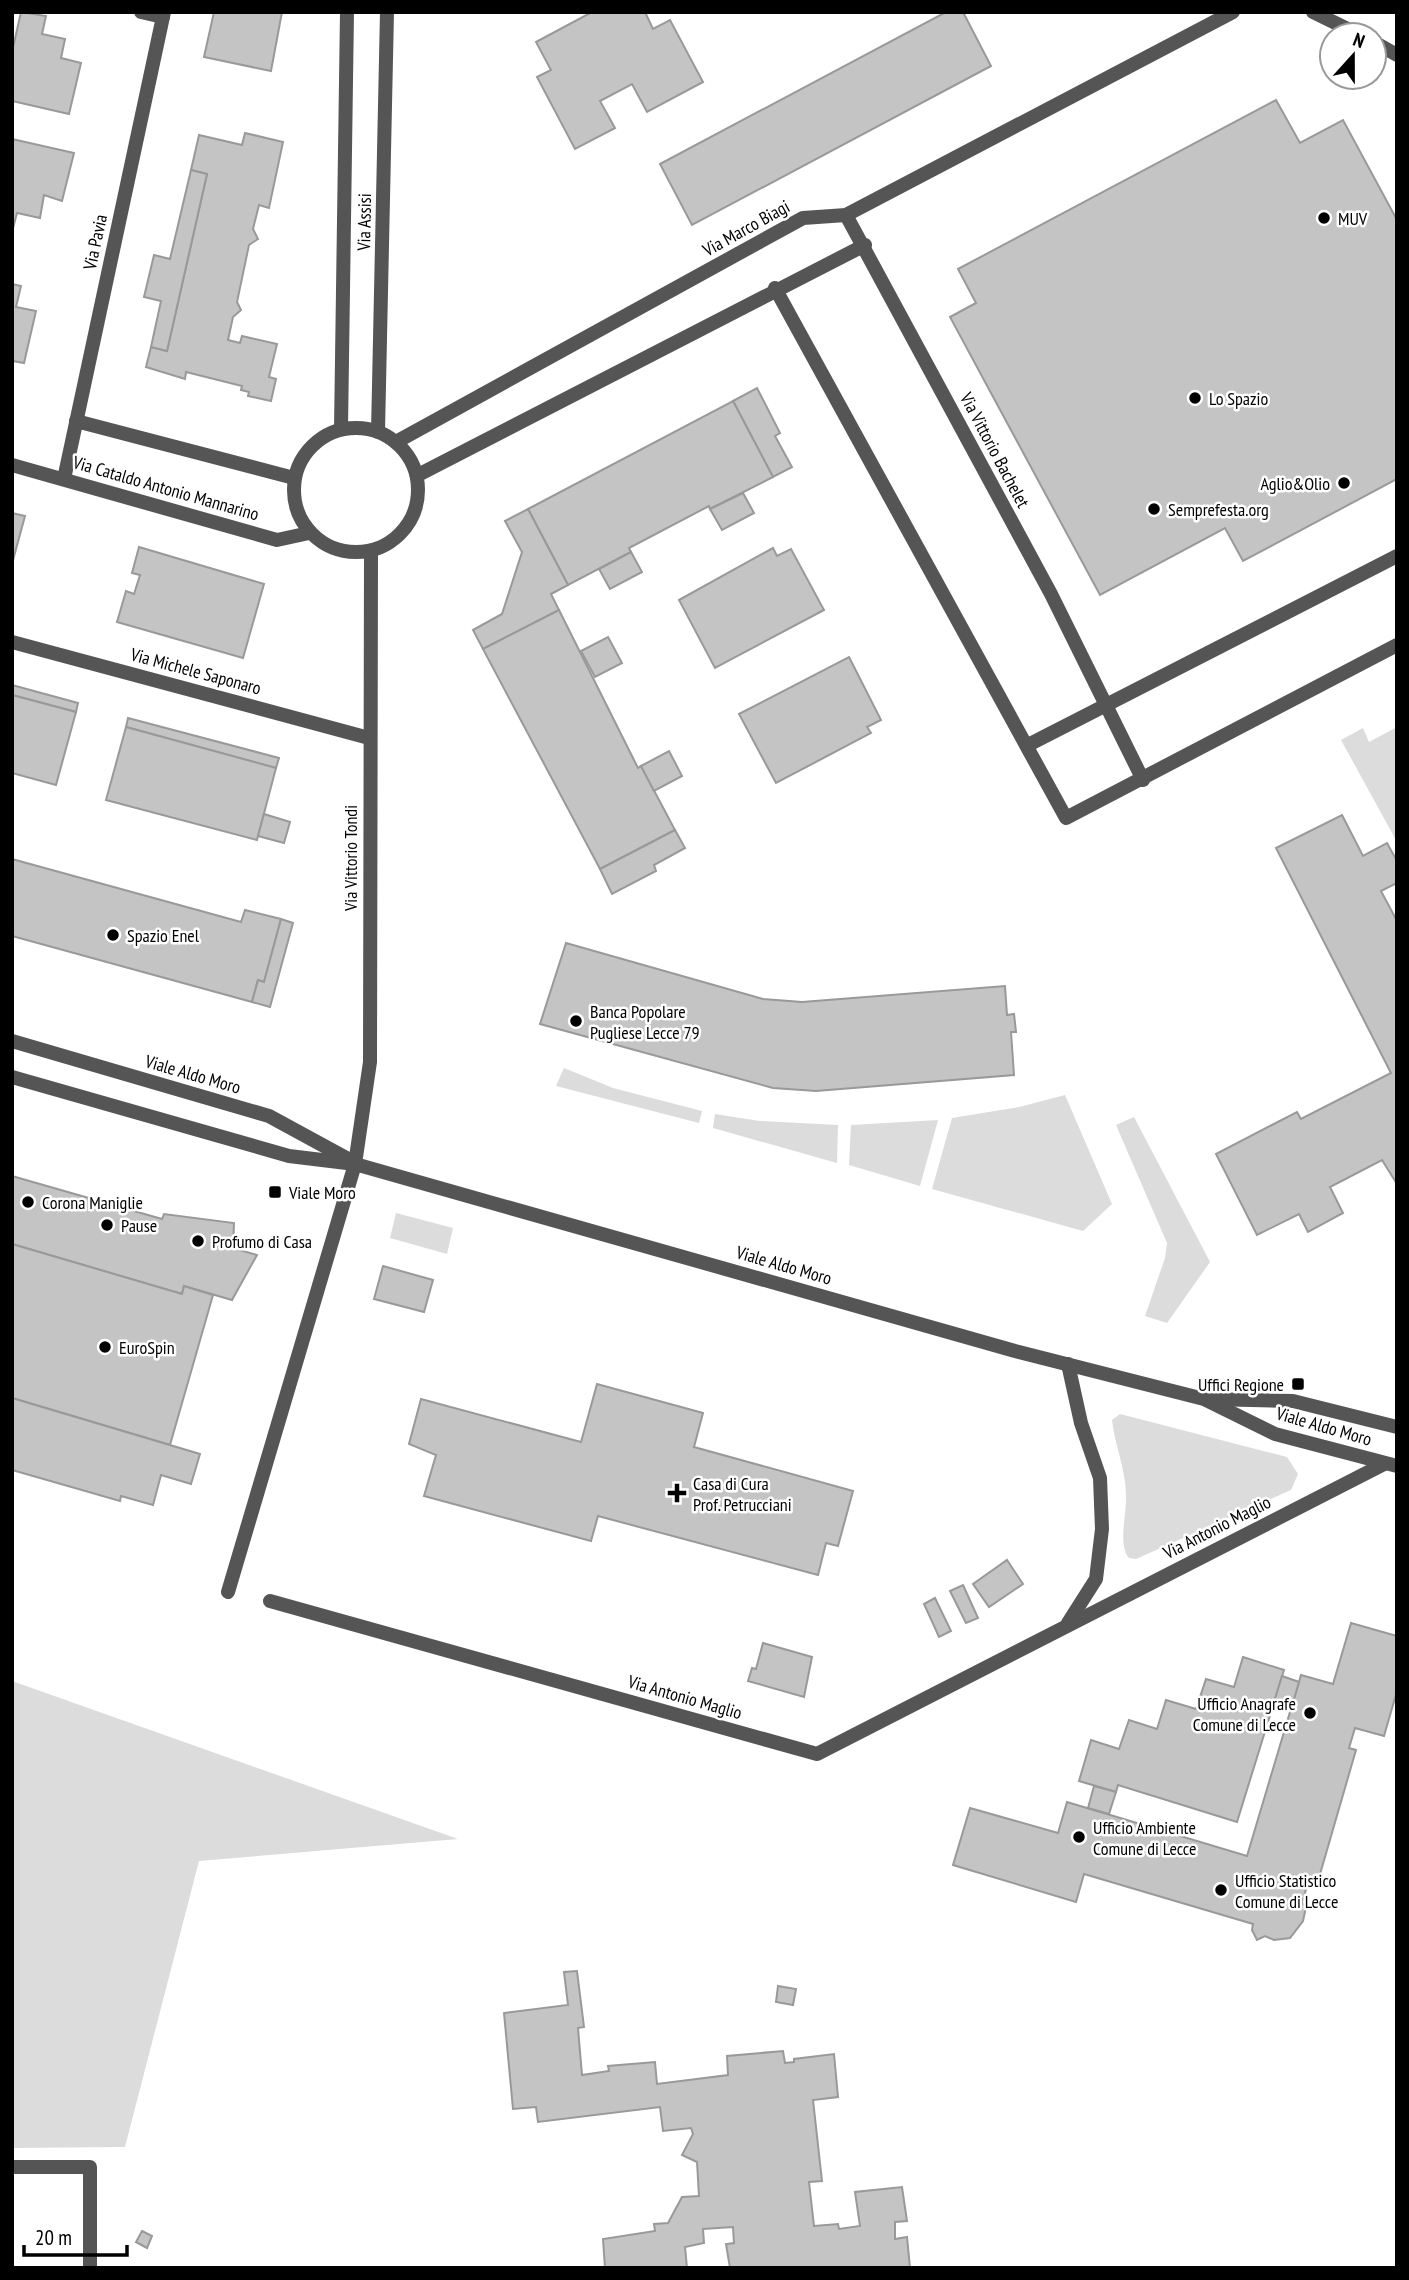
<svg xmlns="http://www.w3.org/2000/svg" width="1409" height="2280" viewBox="0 0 1409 2280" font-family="'PT Sans Narrow',sans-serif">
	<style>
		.green { fill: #dcdcdc }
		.building { fill: #c4c4c4; stroke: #999; stroke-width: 2 }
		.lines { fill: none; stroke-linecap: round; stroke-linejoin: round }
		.minor { stroke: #555; stroke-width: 14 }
		.poi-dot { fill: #000; stroke: #fff; stroke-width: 2.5 }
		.labels { text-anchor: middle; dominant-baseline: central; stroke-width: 5; stroke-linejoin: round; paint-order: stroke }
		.poi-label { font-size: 18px; fill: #000; stroke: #fff; text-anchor: start }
		.street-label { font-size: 18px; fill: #000; stroke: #fff }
	</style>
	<rect width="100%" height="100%" fill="#fff"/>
	<g class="green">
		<path d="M1397 727V842L1341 740 1363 728 1369 742Z"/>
		<path d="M564 1068 613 1088 702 1111 699 1123 556 1086Z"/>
		<path d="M1065 1095 1112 1204 1083 1231 932 1189 952 1118 1019 1107Z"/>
		<path d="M715 1114 760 1121 838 1125 837 1163 713 1128Z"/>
		<path d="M1134 1117 1210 1262 1167 1323 1145 1316 1165 1258 1167 1243 1116 1125Z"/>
		<path d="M938 1120 920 1186 849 1165 851 1125Z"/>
		<path d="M396 1213 453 1228 447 1254 390 1238Z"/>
		<path d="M1120 1414 1287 1457 1298 1474 1291 1490 1136 1559 1129 1558C1118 1545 1126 1517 1126 1500 1127 1472 1115 1447 1112 1420Z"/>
		<path d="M12 1681 458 1839 199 1861 125 2147 12 2148Z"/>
	</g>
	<g class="building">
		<path d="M21 12 46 16 42 34 65 39 61 58 81 63 69 114 12 101V52Z"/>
		<path d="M214 12H282L271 71 204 57Z"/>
		<path d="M592 12H645L653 29 670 20 703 82 647 112 632 84 600 101 615 128 575 149 537 77 551 70 536 42Z"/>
		<path d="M946 12H963L991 66 692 225 660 164Z"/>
		<path d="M1276 100 1300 143 1343 120 1397 220V479L1243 561 1225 528 1100 595 950 317 976 303 958 269Z"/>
		<path d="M245 133 283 142 269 208 259 205 253 229 258 239 249 245 237 302 241 310 233 317 228 340 240 343 242 336 277 344 269 377 276 379 271 401 248 396 249 392 241 390 242 386 186 372 185 379 146 367 151 347 167 351 207 174 191 170 199 135 242 145Z"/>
		<path d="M12 139 74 153 62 201 44 195 40 218 17 213 12 232Z"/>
		<path d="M191 170 207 174 167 351 151 347 161 301 144 297 154 255 170 259Z"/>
		<path d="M12 284 21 286 16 307 36 311 24 363 12 361Z"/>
		<path d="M757 388 780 433 775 436 792 467 773 477 733 401Z"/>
		<path d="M733 401 773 477 710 509 709 506 629 548 631 552 568 585 528 509Z"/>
		<path d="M743 493 754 513 722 530 710 509Z"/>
		<path d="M528 509 568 585 551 594 559 610 483 649 473 630 502 614 522 552 505 521Z"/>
		<path d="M12 513 25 516 12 564Z"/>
		<path d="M139 547 264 584 243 658 117 622 126 591 134 594 140 575 132 573Z"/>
		<path d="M773 548 777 556 791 549 824 610 715 668 679 600Z"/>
		<path d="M631 552 642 572 610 589 599 569Z"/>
		<path d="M559 610 638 768 641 766 675 830 600 869 483 649Z"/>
		<path d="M608 637 622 663 595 677 581 651Z"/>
		<path d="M849 657 881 720 867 727 871 733 776 783 739 714Z"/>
		<path d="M12 685 78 703 76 712 12 695Z"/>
		<path d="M12 695 76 712 56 785 12 773Z"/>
		<path d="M128 718 279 758 276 768 126 727Z"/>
		<path d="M126 727 276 768 257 840 106 800Z"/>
		<path d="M669 751 682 776 654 791 641 766Z"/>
		<path d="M264 814 290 822 284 843 258 836Z"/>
		<path d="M1342 815 1363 856 1387 843 1397 861V883L1381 891 1397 921V1184L1382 1160 1330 1187 1343 1213 1308 1232 1299 1214 1257 1235 1216 1154 1297 1112 1301 1119 1391 1073 1276 848Z"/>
		<path d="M675 830 685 848 654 865 656 871 612 894 600 869Z"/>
		<path d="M12 859 241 922 245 910 281 919 264 982 258 980 252 1002 12 936Z"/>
		<path d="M281 919 293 923 270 1007 252 1002 258 980 264 982Z"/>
		<path d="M566 943 763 999 802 1002 1005 986 1007 1015 1014 1014 1016 1032H1011L1014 1075 816 1091 773 1088 540 1024Z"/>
		<path d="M12 1176 162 1219 164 1214 234 1223 233 1248 257 1255 232 1300 184 1286 182 1294 12 1244Z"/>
		<path d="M12 1244 182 1294 184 1286 213 1295 170 1445 12 1398Z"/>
		<path d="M383 1266 433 1280 424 1312 374 1299Z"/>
		<path d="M597 1384 703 1413 694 1447 853 1491 838 1546 826 1543 818 1575 598 1516 591 1541 424 1496 436 1455 409 1444 421 1399 581 1442Z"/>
		<path d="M12 1398 200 1454 191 1484 161 1475 153 1505 121 1496 120 1501 12 1470Z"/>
		<path d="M1007 1560 1023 1584 989 1607 973 1584Z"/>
		<path d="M963 1585 978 1618 966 1623 950 1591Z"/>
		<path d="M935 1598 951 1631 939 1637 924 1604Z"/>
		<path d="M1351 1623 1397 1636V1691L1384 1736 1355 1728 1349 1748 1356 1750 1318 1881 1309 1879 1302 1903 1306 1907 1303 1921 1290 1938 1274 1940 1265 1936 1257 1940 1252 1930 1253 1924 1084 1874 1076 1902 953 1865 970 1808 1058 1833 1067 1802 1247 1856 1301 1675 1333 1684Z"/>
		<path d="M763 1643 812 1657 804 1697 748 1681 752 1668 756 1669Z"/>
		<path d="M1243 1657 1284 1670 1237 1822 1118 1785 1116 1792 1079 1781 1091 1740 1119 1749 1129 1720 1157 1729 1166 1700 1196 1709 1206 1679 1234 1687Z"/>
		<path d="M1282 1676 1299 1682 1292 1706 1274 1702Z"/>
		<path d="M1094 1786 1116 1792 1109 1814 1088 1808Z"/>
		<path d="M577 1971 584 2027 578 2028 582 2075 609 2071 608 2066 655 2062 657 2084 728 2075 727 2056 783 2051 785 2063 794 2062V2059L834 2054 838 2097 813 2100 822 2181 809 2182 814 2226 838 2224 839 2229 860 2226 855 2192 902 2187 907 2221 895 2222V2239L907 2237 910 2268H730L726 2244 734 2243 733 2227 703 2229 704 2243 685 2247 687 2268H605L603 2239 655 2231 654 2224 668 2223 682 2197 699 2196 697 2162 682 2155 693 2134 691 2128 663 2131 660 2107 538 2122 536 2107 513 2109 504 2013 568 2005 564 1972Z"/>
		<path d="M778 1986 796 1989 793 2005 776 2002Z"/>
		<path d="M142 2231 152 2236 147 2248 136 2242Z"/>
	</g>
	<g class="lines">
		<g class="minor">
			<path d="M141 12 163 17"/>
			<path d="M1313 12 1360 35"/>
			<path d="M1374 42 1397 55"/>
			<path d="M846 215 1051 594 1143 780"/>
			<path d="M775 288 1066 818 1397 645"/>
			<path d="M76 421 294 478"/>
			<circle cx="356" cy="490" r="62"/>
			<path d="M341 429 347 12"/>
			<path d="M378 432 387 12"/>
			<path d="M396 442 803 218 846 215 1233 12"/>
			<path d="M12 465 277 540 309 533"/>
			<path d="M418 475 865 245"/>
			<path d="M64 479 164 12"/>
			<path d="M12 642 369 738"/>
			<path d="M1028 745 1397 556"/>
			<path d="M12 1041 269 1116 348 1159"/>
			<path d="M12 1077 289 1156 355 1164 1015 1351 1204 1399 1275 1434 1397 1466"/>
			<path d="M1209 1399 1293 1401 1397 1427"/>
			<path d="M228 1592 355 1164 370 1062 371 552"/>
			<path d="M270 1601 817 1754 1384 1464"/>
			<path d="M1068 1623 1096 1579 1102 1529 1100 1478 1081 1423 1068 1364"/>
			<path d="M12 2167H90V2268"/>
		</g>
	</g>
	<g class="poi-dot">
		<circle cx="1324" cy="218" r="7"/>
		<circle cx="1195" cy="398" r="7"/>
		<circle cx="1344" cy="483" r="7"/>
		<circle cx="1154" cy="509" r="7"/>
		<circle cx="113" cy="935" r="7"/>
		<circle cx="576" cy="1021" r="7"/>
		<rect x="268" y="1185" width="14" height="14" rx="3.5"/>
		<circle cx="28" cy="1202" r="7"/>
		<circle cx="107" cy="1225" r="7"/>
		<circle cx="198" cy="1241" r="7"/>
		<circle cx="105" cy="1347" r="7"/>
		<rect x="1291" y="1377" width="14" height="14" rx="3.5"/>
		<path d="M673.5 1482.5h7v7h7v7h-7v7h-7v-7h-7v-7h7z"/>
		<circle cx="1310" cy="1713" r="7"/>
		<circle cx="1079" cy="1837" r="7"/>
		<circle cx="1221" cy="1890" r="7"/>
	</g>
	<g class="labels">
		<g class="poi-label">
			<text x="1338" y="218">MUV</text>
			<text x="1209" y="398">Lo Spazio</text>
			<text x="1330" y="483" text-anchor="end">Aglio&amp;Olio</text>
			<text x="1168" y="509">Semprefesta.org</text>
			<text x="127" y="935">Spazio Enel</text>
			<text x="590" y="1011">Banca Popolare<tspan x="590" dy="21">Pugliese Lecce 79</tspan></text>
			<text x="289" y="1192">Viale Moro</text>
			<text x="42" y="1202">Corona Maniglie</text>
			<text x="121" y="1225">Pause</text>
			<text x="212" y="1241">Profumo di Casa</text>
			<text x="119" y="1347">EuroSpin</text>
			<text x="1284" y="1384" text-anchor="end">Uffici Regione</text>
			<text x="693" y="1483">Casa di Cura<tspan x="693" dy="21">Prof. Petrucciani</tspan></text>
			<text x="1296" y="1703" text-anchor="end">Ufficio Anagrafe<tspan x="1296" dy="21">Comune di Lecce</tspan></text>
			<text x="1093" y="1827">Ufficio Ambiente<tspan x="1093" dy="21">Comune di Lecce</tspan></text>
			<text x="1235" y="1880">Ufficio Statistico<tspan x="1235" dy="21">Comune di Lecce</tspan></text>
		</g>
		<g class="street-label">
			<text transform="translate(364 222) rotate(-89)">Via Assisi</text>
			<text transform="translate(746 228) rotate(-29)">Via Marco Biagi</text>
			<text transform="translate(95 242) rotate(-78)">Via Pavia</text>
			<text transform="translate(995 450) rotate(62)">Via Vittorio Bachelet</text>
			<text transform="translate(166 488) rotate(16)">Via Cataldo Antonio Mannarino</text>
			<text transform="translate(196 671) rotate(15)">Via Michele Saponaro</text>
			<text transform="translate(350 858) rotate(-90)">Via Vittorio Tondi</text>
			<text transform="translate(193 1074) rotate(16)">Viale Aldo Moro</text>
			<text transform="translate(784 1265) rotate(16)">Viale Aldo Moro</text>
			<text transform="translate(1324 1426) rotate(16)">Viale Aldo Moro</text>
			<text transform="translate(1217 1527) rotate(-27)">Via Antonio Maglio</text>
			<text transform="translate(685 1697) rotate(16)">Via Antonio Maglio</text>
		</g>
	</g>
	<rect width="1409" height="2280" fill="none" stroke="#000000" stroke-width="28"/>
	<g transform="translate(1353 56) rotate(21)"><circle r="33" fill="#ffffff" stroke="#999999" stroke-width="2"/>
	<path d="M0-5L12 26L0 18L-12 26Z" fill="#000000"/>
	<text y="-10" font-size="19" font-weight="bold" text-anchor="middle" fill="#000000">N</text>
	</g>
	<path d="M24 2245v10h103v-10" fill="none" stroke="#000000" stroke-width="3.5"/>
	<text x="35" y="2245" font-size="21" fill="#000000" stroke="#ffffff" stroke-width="5" paint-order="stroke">20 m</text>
</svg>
